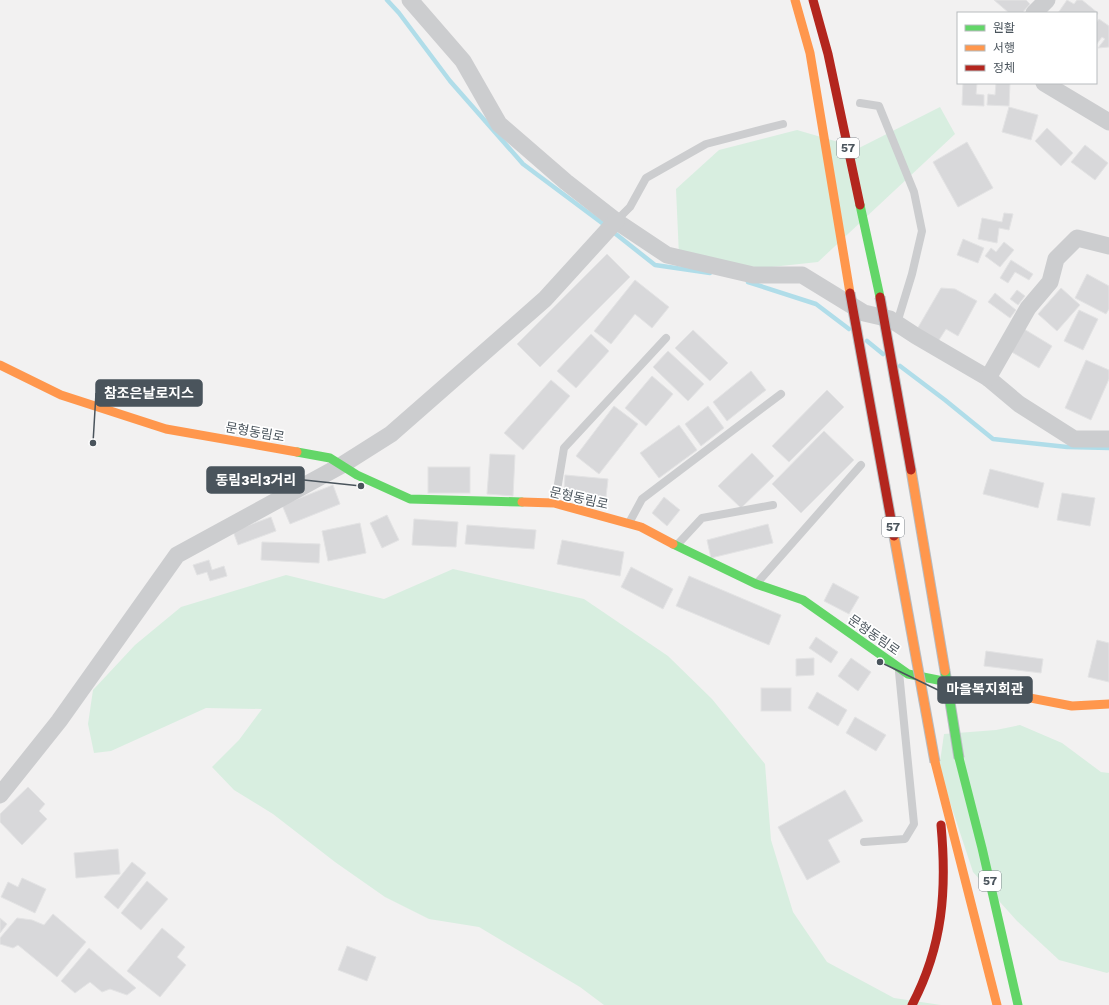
<svg xmlns="http://www.w3.org/2000/svg" width="1109" height="1005" viewBox="0 0 1109 1005" font-family="'Work Sans','Noto Sans KR',sans-serif">
	<style>
		.green { fill: #d8eee0 }
		.lines { fill: none; stroke-linecap: round; stroke-linejoin: round }
		.stream { stroke: #b0dde9; stroke-width: 4.5 }
		.building { fill: #d8d8da; stroke: #e3e3e4 }
		.lane { stroke: #cccdcf; stroke-width: 8 }
		.street { stroke: #cccdcf; stroke-width: 17 }
		.fast { stroke: #63d668; stroke-width: 9 }
		.slow { stroke: #ff974d; stroke-width: 9 }
		.jam { stroke: #b3261e; stroke-width: 9 }
		.fast-bridge-casing { stroke: #b7bbc0; stroke-width: 11; stroke-linecap: butt }
		.slow-bridge-casing { stroke: #b7bbc0; stroke-width: 11; stroke-linecap: butt }
		.jam-bridge-casing { stroke: #b7bbc0; stroke-width: 11; stroke-linecap: butt }
		.fast-bridge { stroke: #63d668; stroke-width: 9 }
		.slow-bridge { stroke: #ff974d; stroke-width: 9 }
		.jam-bridge { stroke: #b3261e; stroke-width: 9 }
		.labels { text-anchor: middle; dominant-baseline: central; stroke-width: 3.5; stroke-linejoin: round; paint-order: stroke }
		.shield { fill: #fff; stroke: #80878d; stroke-width: 1 }
		.shield-label { font-size: 12px; font-weight: bold; fill: #4a545c }
		.street-label { font-size: 13px; fill: #4a545c; stroke: #fff }
		.leader { fill: none; stroke: #4a545c; stroke-width: 1.5 }
		.callout-dot { fill: #4a545c; stroke: #fff; stroke-width: 1.5 }
		.callout { fill: #4a545c; stroke: #4a545c; stroke-width: 1.5 }
		.callout-label { font-size: 14px; text-anchor: middle; font-weight: bold; fill: #fff }
	</style>
	<rect width="100%" height="100%" fill="#f2f1f1"/>
	<g class="green">
		<path d="M940 107 955 134 818 262 762 268 679 256 676 189 719 150 797 130 859 148Z"/>
		<path d="M453 569 584 599 668 656 712 699 765 764 771 840 793 912 827 962 894 998 941 1005H604L580 987 479 927 429 919 385 897 335 862 273 814 234 790 212 767 239 740 262 709 206 708 111 751 94 753 88 724 93 690 135 645 181 607 286 575 384 599Z"/>
		<path d="M1020 725 1062 743 1101 772 1109 773V972L1107 973 1059 960 1017 921 973 872 939 769 944 734 996 730Z"/>
	</g>
	<g class="lines">
		<g class="stream">
			<path d="M387 0 399 13 450 81 523 164 606 226"/>
			<path d="M612 231 655 265 710 273"/>
			<path d="M748 282 816 304 849 329"/>
			<path d="M867 341 883 354"/>
			<path d="M900 366 945 400 993 439 1067 447 1109 448"/>
		</g>
	</g>
	<g class="building">
		<path d="M994 0H1026L1030 4 1022 13H1009Z"/>
		<path d="M1067 0 1074 4 1077 0H1082L1098 13 1096 16V13H1058Z"/>
		<path d="M1099 19 1109 26V47L1098 48 1105 39 1102 37 1096 45V23Z"/>
		<path d="M963 83H977L976 94 984 95V106L962 105Z"/>
		<path d="M996 83H1010L1009 106 987 105 988 94 995 95Z"/>
		<path d="M1009 107 1038 115 1031 140 1002 132Z"/>
		<path d="M1047 128 1073 153 1061 166 1035 141Z"/>
		<path d="M967 142 993 188 958 207 933 162Z"/>
		<path d="M1085 145 1108 163 1095 180 1071 162Z"/>
		<path d="M1004 213 1013 214 1009 230 999 228 997 243 978 239 982 218 1002 222Z"/>
		<path d="M963 239 984 248 978 263 957 255Z"/>
		<path d="M1004 242 1014 250 1000 267 985 256 991 248 996 252Z"/>
		<path d="M607 254 630 277 540 367 517 344Z"/>
		<path d="M1011 260 1033 274 1029 280 1015 272 1008 283 1000 278Z"/>
		<path d="M1087 274 1109 286V309L1106 314 1075 298Z"/>
		<path d="M635 280 669 307 652 328 635 314 611 344 594 331Z"/>
		<path d="M941 288 955 289 977 301 958 336 946 329 937 343 916 331Z"/>
		<path d="M1061 288 1080 305 1057 331 1038 314Z"/>
		<path d="M1017 290 1025 296 1018 305 1010 299Z"/>
		<path d="M995 293 1016 310 1010 318 988 302Z"/>
		<path d="M1079 310 1098 319 1083 350 1064 341Z"/>
		<path d="M1024 329 1052 346 1039 368 1010 351Z"/>
		<path d="M693 330 728 363 710 381 675 348Z"/>
		<path d="M591 334 609 351 576 388 557 371Z"/>
		<path d="M668 351 704 384 688 401 653 367Z"/>
		<path d="M1086 360 1109 370V379L1091 420 1065 408Z"/>
		<path d="M751 371 766 390 727 421 713 402Z"/>
		<path d="M652 376 673 394 646 426 625 408Z"/>
		<path d="M551 380 570 396 523 450 504 433Z"/>
		<path d="M827 390 844 407 789 462 772 446Z"/>
		<path d="M614 406 638 424 599 474 576 456Z"/>
		<path d="M708 406 724 428 701 446 685 424Z"/>
		<path d="M679 425 697 450 659 478 640 453Z"/>
		<path d="M824 431 854 460 801 513 772 484Z"/>
		<path d="M752 453 774 476 741 508 718 486Z"/>
		<path d="M490 454 515 455 513 496 487 494Z"/>
		<rect x="428" y="467" width="42" height="26"/>
		<path d="M990 469 1044 483 1038 508 983 494Z"/>
		<path d="M565 475 608 479 606 497 564 493Z"/>
		<path d="M333 485 340 504 290 524 282 505Z"/>
		<path d="M1062 493 1095 498 1090 526 1057 520Z"/>
		<path d="M664 497 680 510 667 526 652 513Z"/>
		<path d="M387 515 399 540 382 548 370 523Z"/>
		<path d="M271 517 276 531 238 545 233 531Z"/>
		<path d="M414 519 458 522 456 547 412 545Z"/>
		<path d="M360 523 366 553 328 561 322 531Z"/>
		<path d="M768 524 773 543 711 558 707 540Z"/>
		<path d="M467 525 536 530 534 549 465 544Z"/>
		<path d="M562 540 624 552 620 576 557 564Z"/>
		<path d="M262 542 320 544 319 563 261 560Z"/>
		<path d="M209 560 212 570 224 566 227 576 210 581 207 572 197 575 193 565Z"/>
		<path d="M631 567 673 589 663 609 621 587Z"/>
		<path d="M689 576 781 615 769 645 676 606Z"/>
		<path d="M833 583 859 597 849 614 824 601Z"/>
		<path d="M816 637 838 652 831 663 809 648Z"/>
		<path d="M1097 640 1109 643V682L1088 677Z"/>
		<path d="M986 651 1043 659 1041 673 984 666Z"/>
		<path d="M814 658V675L796 676V659Z"/>
		<path d="M851 658 871 672 858 691 838 676Z"/>
		<rect x="761" y="688" width="30" height="23"/>
		<path d="M817 692 847 710 838 726 808 708Z"/>
		<path d="M855 717 886 735 876 751 846 733Z"/>
		<path d="M28 787 45 804 39 811 47 819 22 845 0 822V814Z"/>
		<path d="M845 790 863 821 828 840 840 862 807 880 778 827Z"/>
		<path d="M118 849 120 874 76 878 74 853Z"/>
		<path d="M132 862 146 873 118 909 104 897Z"/>
		<path d="M22 878 46 889 35 913 1 897 8 882 18 887Z"/>
		<path d="M147 881 168 899 141 930 121 913Z"/>
		<path d="M53 914 86 942 57 977 18 945 13 948 0 944V938L17 918 32 920 44 925Z"/>
		<path d="M0 918 7 924 0 933Z"/>
		<path d="M162 928 185 947 177 957 186 965 160 997 127 971Z"/>
		<path d="M347 946 376 957 367 981 338 970Z"/>
		<path d="M89 948 136 988 127 995 110 989 102 992 90 982 75 993 61 981Z"/>
	</g>
	<g class="lines">
		<g class="lane">
			<path d="M860 103 879 106 914 192 922 231 912 274 897 323"/>
			<path d="M616 221 630 207 646 178 706 144 783 124"/>
			<path d="M555 502 564 448 666 338"/>
			<path d="M629 523 642 499 781 394"/>
			<path d="M677 545 702 518 773 505"/>
			<path d="M758 582 861 465"/>
			<path d="M864 842 905 839 914 824 899 672"/>
		</g>
		<g class="street">
			<path d="M410 0 463 61 499 124 566 182 616 221 667 255 753 275H802L864 313 890 319 916 336 988 378 1019 404 1074 439H1109"/>
			<path d="M1034 13 1047 0"/>
			<path d="M1044 83 1109 122"/>
			<path d="M988 378 1028 308 1050 282 1056 259 1077 238 1109 246"/>
			<path d="M0 795 59 721 177 555 342 465 391 434 545 299 616 221"/>
		</g>
		<g class="fast">
			<path d="M860 205 880 297"/>
			<path d="M297 452 330 458 357 475 410 499 522 502"/>
			<path d="M673 544 756 584 803 600 908 674 978 688"/>
			<path d="M959 758 982 848 1018 1005"/>
		</g>
		<g class="slow">
			<path d="M795 0 810 53 850 293"/>
			<path d="M0 365 61 395 166 429 297 452"/>
			<path d="M522 502 554 503 641 527 673 544"/>
			<path d="M978 688 1072 706 1109 704"/>
			<path d="M935 762 997 1005"/>
		</g>
		<g class="jam">
			<path d="M813 0 828 54 860 205"/>
			<path d="M912 1005C943 946 947 890 941 825"/>
		</g>
		<g class="fast-bridge-casing">
			<path id="fast-bridge" d="M945 671 959 758"/>
		</g>
		<g class="slow-bridge-casing">
			<g id="slow-bridge">
				<path d="M911 470 945 671"/>
				<path d="M894 536 935 762"/>
			</g>
		</g>
		<g class="jam-bridge-casing">
			<g id="jam-bridge">
				<path d="M850 293 894 536"/>
				<path d="M880 297 911 470"/>
			</g>
		</g>
		<use href="#fast-bridge" class="fast-bridge"/>
		<use href="#slow-bridge" class="slow-bridge"/>
		<use href="#jam-bridge" class="jam-bridge"/>
	</g>
	<g class="labels">
		<g class="shield">
			<rect x="837" y="138" width="22" height="20" rx="3"/>
			<rect x="882" y="517" width="22" height="20" rx="3"/>
			<rect x="979" y="871" width="22" height="20" rx="3"/>
		</g>
		<g class="shield-label">
			<text x="848" y="148">57</text>
			<text x="893" y="527">57</text>
			<text x="990" y="881">57</text>
		</g>
		<g class="street-label">
			<text transform="translate(255 432) rotate(10)">문형동림로</text>
			<text transform="translate(579 498) rotate(13)">문형동림로</text>
			<text transform="translate(874 635) rotate(35)">문형동림로</text>
		</g>
	</g>
	<path class="leader" d="M93 443L96 393M361 486L304 480M880 662L938 690"/>
	<g class="callout-dot">
		<circle cx="93" cy="443" r="4"/>
		<circle cx="361" cy="486" r="4"/>
		<circle cx="880" cy="662" r="4"/>
	</g>
	<g class="callout">
		<rect x="96" y="380" width="106" height="26" rx="4"/>
		<rect x="207" y="467" width="97" height="26" rx="4"/>
		<rect x="938" y="677" width="94" height="26" rx="4"/>
	</g>
	<g class="callout-label">
		<text x="149" y="398">참조은날로지스</text>
		<text x="256" y="485">동림3리3거리</text>
		<text x="985" y="694">마을복지회관</text>
	</g>
	<rect x="957" y="12" width="140" height="72" fill="#ffffff" stroke="#b7bbbe"/>
	<rect x="965" y="25" width="20" height="6" fill="#63d668" stroke="#b7bbbe"/>
	<text x="993" y="32" font-size="12" fill="#4a545c">원활</text>
	<rect x="965" y="45" width="20" height="6" fill="#ff974d" stroke="#b7bbbe"/>
	<text x="993" y="52" font-size="12" fill="#4a545c">서행</text>
	<rect x="965" y="65" width="20" height="6" fill="#b3261e" stroke="#b7bbbe"/>
	<text x="993" y="72" font-size="12" fill="#4a545c">정체</text>
</svg>
